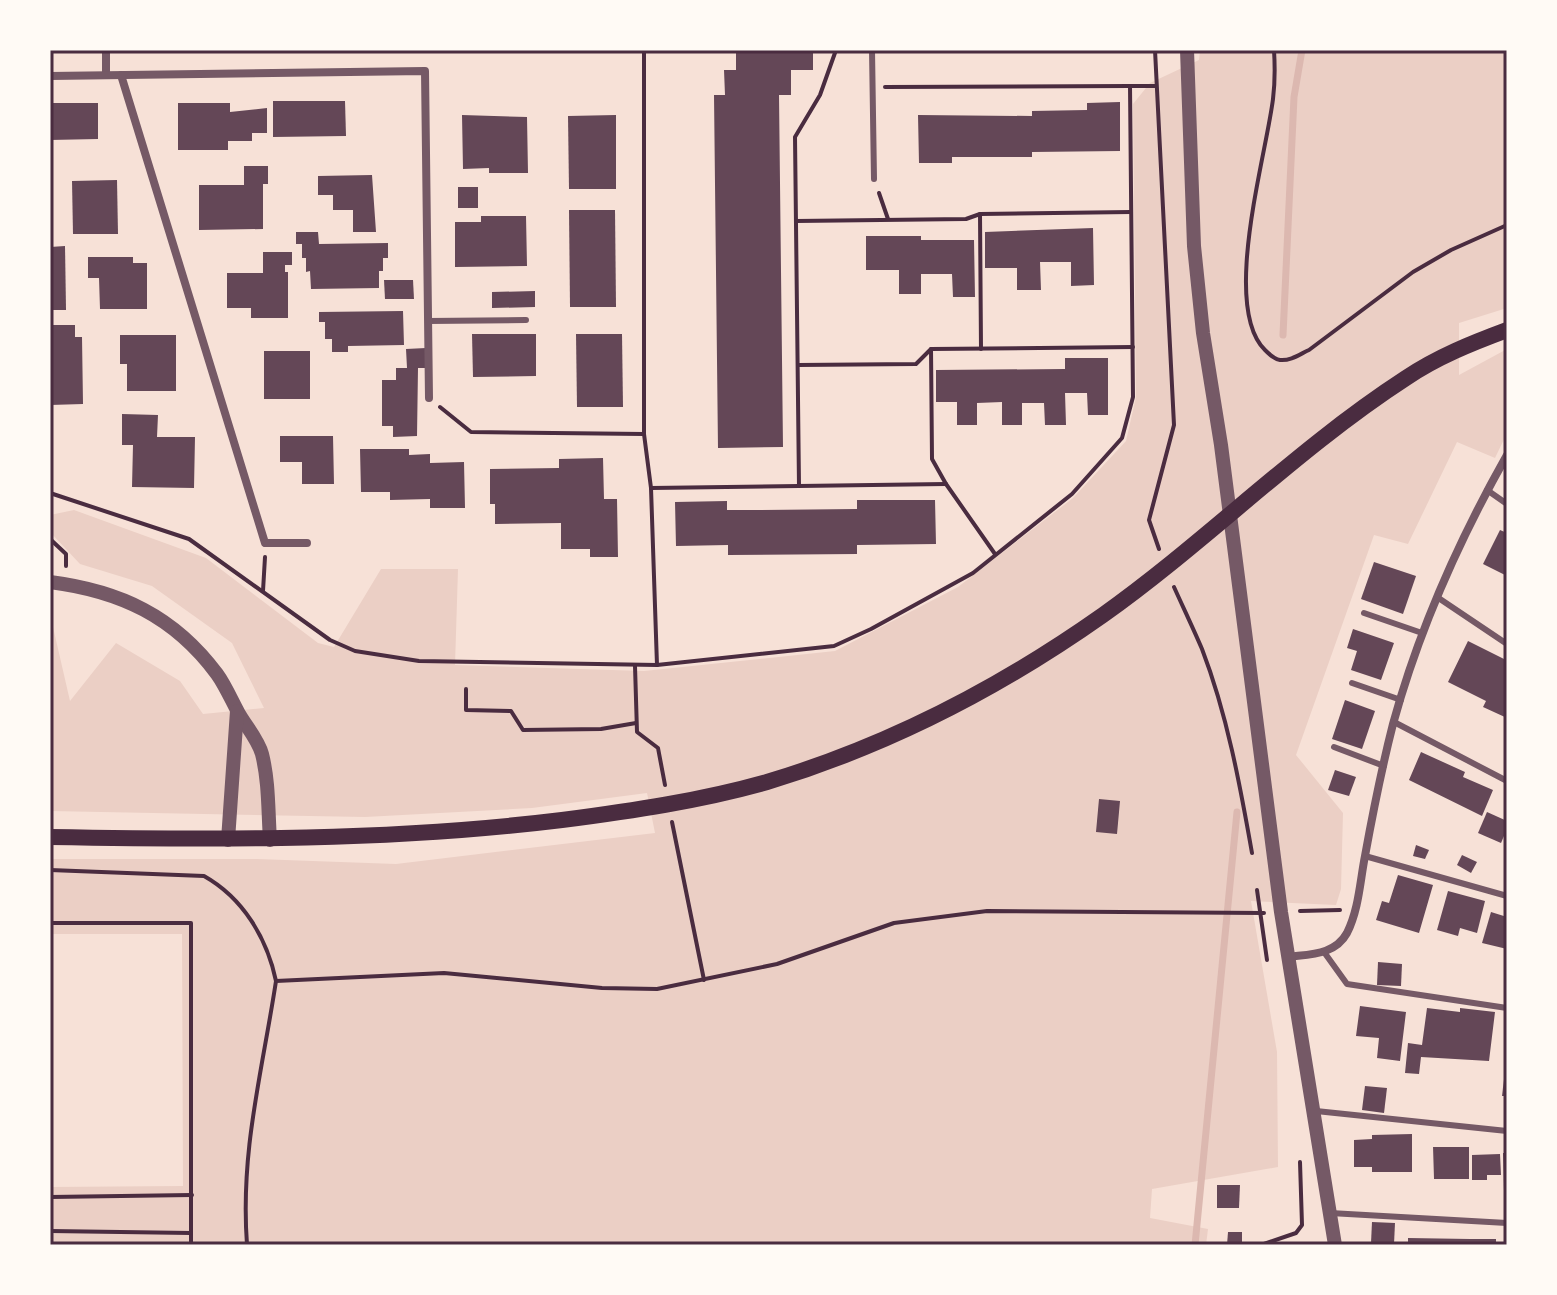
<svg xmlns="http://www.w3.org/2000/svg" width="1557" height="1295" viewBox="0 0 1557 1295" font-family="Overpass,sans-serif">
	<style>
		.green { fill: #ebcfc5 }
		.lines { fill: none; stroke-linecap: round; stroke-linejoin: round }
		.stream { stroke: #dcb8b0; stroke-width: 7 }
		.building { fill: #644757 }
		.path { stroke: #4a2c40; stroke-width: 4 }
		.service { stroke: #755966; stroke-width: 6 }
		.minor { stroke: #755966; stroke-width: 8 }
		.tertiary { stroke: #755966; stroke-width: 14 }
		.secondary { stroke: #4a2c40; stroke-width: 16 }
		.neatline { fill: none; stroke: #4a2c40; stroke-width: 3 }
	</style>
	<rect width="100%" height="100%" fill="#f7e1d7"/>
	<path class="green" d="M1200 50H1507V308L1459 323V375L1507 349V433L1495 458 1457 442 1408 544 1374 535 1296 755 1343 813 1341 889 1336 905 1251 901 1277 1052 1278 1167 1152 1189 1150 1218 1208 1229 1206 1245H50V1187L183 1186 182 934H50V859H257L396 864 655 833 647 793 532 808 365 817 50 811V627H53L70 701 116 643 180 681 203 714 264 708 232 643 152 586 80 564 50 532V515L74 510 206 558 318 643 334 647 381 569H458L455 665 644 671 835 651 958 587 1073 498 1126 441 1136 397 1133 104 1150 83 1199 60Z"/>
	<g class="lines">
		<g class="stream">
			<path d="M1283 335 1294 97 1302 50"/>
			<path d="M1195 1245 1237 812"/>
		</g>
	</g>
	<g class="building">
		<path d="M736 50H813V70H791V95H779L783 447 718 448 714 95H725L724 70H736Z"/>
		<path d="M273 101H345L346 136 273 137Z"/>
		<path d="M1120 102V151L1032 152V157H952V163H919L918 115 1032 116V111L1087 110V103Z"/>
		<path d="M50 103H98V139L50 140Z"/>
		<path d="M178 103H230V112L267 108V133H252V141H228V150H178Z"/>
		<path d="M462 115 527 117 528 173H489V168L463 169Z"/>
		<path d="M616 115V189H569L568 116Z"/>
		<path d="M244 166H268V184H263V229L199 230V185H244Z"/>
		<path d="M372 175 376 232H353V210H333V195H318V176Z"/>
		<path d="M117 180 118 234H73L72 181Z"/>
		<rect x="458" y="187" width="20" height="21"/>
		<path d="M569 210H615L616 307H570Z"/>
		<path d="M481 216H526L527 266 455 267V222H481Z"/>
		<path d="M1093 228 1094 285 1071 286V262H1040L1041 290H1017V268H985V232Z"/>
		<path d="M296 232H318L319 244 388 243V258H383V271H379V288L311 289 310 271 306 272V258H302V244H296Z"/>
		<path d="M866 236H921V240H974L975 297H953L952 274H921V294H899V270H866Z"/>
		<path d="M65 246 66 310H50V247Z"/>
		<path d="M263 252H292V265H285V272H288V318H251V308H227V273H263Z"/>
		<path d="M88 257H133V263H147V309H100L99 278H88Z"/>
		<path d="M384 280H413L414 299H385Z"/>
		<path d="M535 291V307L492 308V292Z"/>
		<path d="M403 311 404 345 348 346V352H332V339H325V322H319V312Z"/>
		<path d="M50 325H75V337H82L83 404 50 405Z"/>
		<path d="M472 334H536V376L473 377Z"/>
		<path d="M576 334H622L623 407H577Z"/>
		<path d="M120 335H176V391H127V364H120Z"/>
		<path d="M426 348V368H418L417 436 393 437V426H382V380H396V368H407L406 349Z"/>
		<rect x="264" y="351" width="46" height="48"/>
		<path d="M1065 358H1108V415H1088L1087 393H1065L1066 425H1045L1044 403H1022V425H1002V402L977 403V425H957V402H936V370L1065 369Z"/>
		<path d="M122 414 158 415 157 437H195L194 488 132 487 133 445H122Z"/>
		<path d="M280 436H333L334 484H302V462H280Z"/>
		<path d="M360 449H409V455L430 454V463L464 462 465 508H430V499L390 500V492H361Z"/>
		<path d="M603 458 604 499H617L618 557H590V549H561V523L495 524V504H490V469L559 468V459Z"/>
		<path d="M857 500H935L936 544 857 545V554L728 555V545L676 546 675 502 727 501V510H753L857 509Z"/>
		<path d="M1500 530 1507 533V576L1483 564Z"/>
		<path d="M1374 562 1416 576 1403 614 1361 599Z"/>
		<path d="M1353 629 1394 643 1381 680 1351 670 1357 651 1347 648Z"/>
		<path d="M1468 641 1506 660 1504 666 1507 667V718L1483 707 1486 701 1448 682Z"/>
		<path d="M1345 700 1375 711 1362 749 1332 739Z"/>
		<path d="M1421 752 1465 772 1463 777 1493 790 1482 816 1409 780Z"/>
		<path d="M1335 770 1356 777 1349 796 1328 790Z"/>
		<path d="M1099 799 1120 801 1117 834 1096 832Z"/>
		<path d="M1487 812 1507 821V829L1501 843 1478 833Z"/>
		<path d="M1416 845 1429 850 1425 859 1413 856Z"/>
		<path d="M1462 855 1477 862 1471 873 1457 865Z"/>
		<path d="M1398 875 1433 885 1419 933 1376 920 1382 901 1389 903Z"/>
		<path d="M1448 891 1485 901 1477 933 1460 928 1458 936 1437 930Z"/>
		<path d="M1491 912 1507 917V949L1482 943Z"/>
		<path d="M1378 962 1402 964 1401 986 1377 985Z"/>
		<path d="M1360 1006 1406 1012 1400 1061 1377 1058 1379 1038 1356 1036Z"/>
		<path d="M1427 1008 1460 1012V1008L1495 1012 1489 1061 1421 1057 1419 1074 1405 1073 1408 1043 1422 1045Z"/>
		<path d="M1505 1071 1507 1072V1096H1502Z"/>
		<path d="M1365 1086 1387 1088 1384 1113 1362 1110Z"/>
		<path d="M1412 1134V1172H1372V1167H1354V1140L1372 1139V1135Z"/>
		<path d="M1433 1147H1469V1179H1434Z"/>
		<path d="M1503 1153H1507V1191H1504Z"/>
		<path d="M1500 1154 1501 1175H1487V1180H1472V1155Z"/>
		<path d="M1217 1185H1240L1239 1208H1217Z"/>
		<path d="M1372 1222 1395 1223 1394 1244 1371 1243Z"/>
		<path d="M1228 1232H1242V1245H1227Z"/>
		<path d="M1408 1238 1470 1239H1496V1245H1408Z"/>
	</g>
	<g class="lines">
		<g class="path">
			<path d="M644 50V434L651 488 657 665"/>
			<path d="M1155 50 1174 425 1149 520 1159 549"/>
			<path d="M1274 50C1275 66 1275 83 1273 99 1266 156 1221 307 1265 350 1270 355 1274 359 1280 360 1291 361 1300 354 1309 350L1413 272 1451 250 1507 225"/>
			<path d="M885 87 1130 86"/>
			<path d="M879 193 888 219"/>
			<path d="M980 214 981 349"/>
			<path d="M796 221 966 219 980 214 1131 212"/>
			<path d="M931 349 932 459 946 484 995 554"/>
			<path d="M798 365 916 364 931 349 1133 347"/>
			<path d="M440 407 471 432 644 434"/>
			<path d="M799 486 795 137 820 95 836 50"/>
			<path d="M651 488 946 484"/>
			<path d="M50 493 189 539 330 640 355 651 419 661 657 665 834 646 871 629 973 573 1072 494 1122 438 1133 397 1130 86H1155"/>
			<path d="M50 539 66 554V566"/>
			<path d="M1174 587C1183 607 1193 628 1202 649 1227 714 1240 785 1252 853"/>
			<path d="M263 591 265 557"/>
			<path d="M635 666 637 732 658 748 665 785"/>
			<path d="M466 689V710L511 711 523 730 601 729 636 723"/>
			<path d="M672 822 704 980"/>
			<path d="M50 870 204 876C243 898 267 938 276 981"/>
			<path d="M1257 890 1267 960"/>
			<path d="M1300 911 1340 910"/>
			<path d="M50 923H191V1245"/>
			<path d="M50 1197 192 1195"/>
			<path d="M50 1231 191 1233"/>
			<path d="M247 1245C240 1151 262 1073 276 981L444 973 602 988 657 989 777 964 894 923 987 911 1264 913"/>
			<path d="M1261 1245 1296 1233 1302 1225 1300 1162"/>
		</g>
		<g class="service">
			<path d="M872 50 874 179"/>
			<path d="M428 321 526 320"/>
			<path d="M1487 490 1507 504"/>
			<path d="M1437 597 1507 644"/>
			<path d="M1364 613 1422 633"/>
			<path d="M1352 683 1401 700"/>
			<path d="M1394 722 1507 781"/>
			<path d="M1334 747 1384 766"/>
			<path d="M1365 856 1507 896"/>
			<path d="M1324 952 1347 984 1507 1008"/>
			<path d="M1316 1111 1507 1131"/>
			<path d="M1330 1213 1507 1223"/>
		</g>
		<g class="minor">
			<path d="M106 50V75"/>
			<path d="M121 75 265 543H307"/>
			<path d="M50 76 425 71 429 398"/>
			<path d="M1288 957C1310 954 1335 955 1347 933 1359 909 1360 881 1365 856 1373 812 1382 767 1393 724 1419 629 1459 540 1507 455"/>
		</g>
		<g class="tertiary">
			<path d="M1187 50 1194 246 1203 333 1221 445 1281 912 1335 1245"/>
			<path d="M50 582C120 591 174 616 217 674 225 685 231 699 238 712 245 725 258 739 262 754 269 782 268 811 270 840"/>
			<path d="M228 840 237 711"/>
		</g>
		<path class="secondary" d="M50 837C222 840 391 841 562 820 631 811 700 801 767 782 887 746 1001 687 1103 615 1207 541 1298 448 1406 378 1437 357 1472 343 1507 330"/>
	</g>
	<rect width="1557" height="1295" fill="none" stroke="#fffaf5" stroke-width="104"/>
	<rect x="52" y="52" width="1453" height="1191" class="neatline"/>
</svg>
